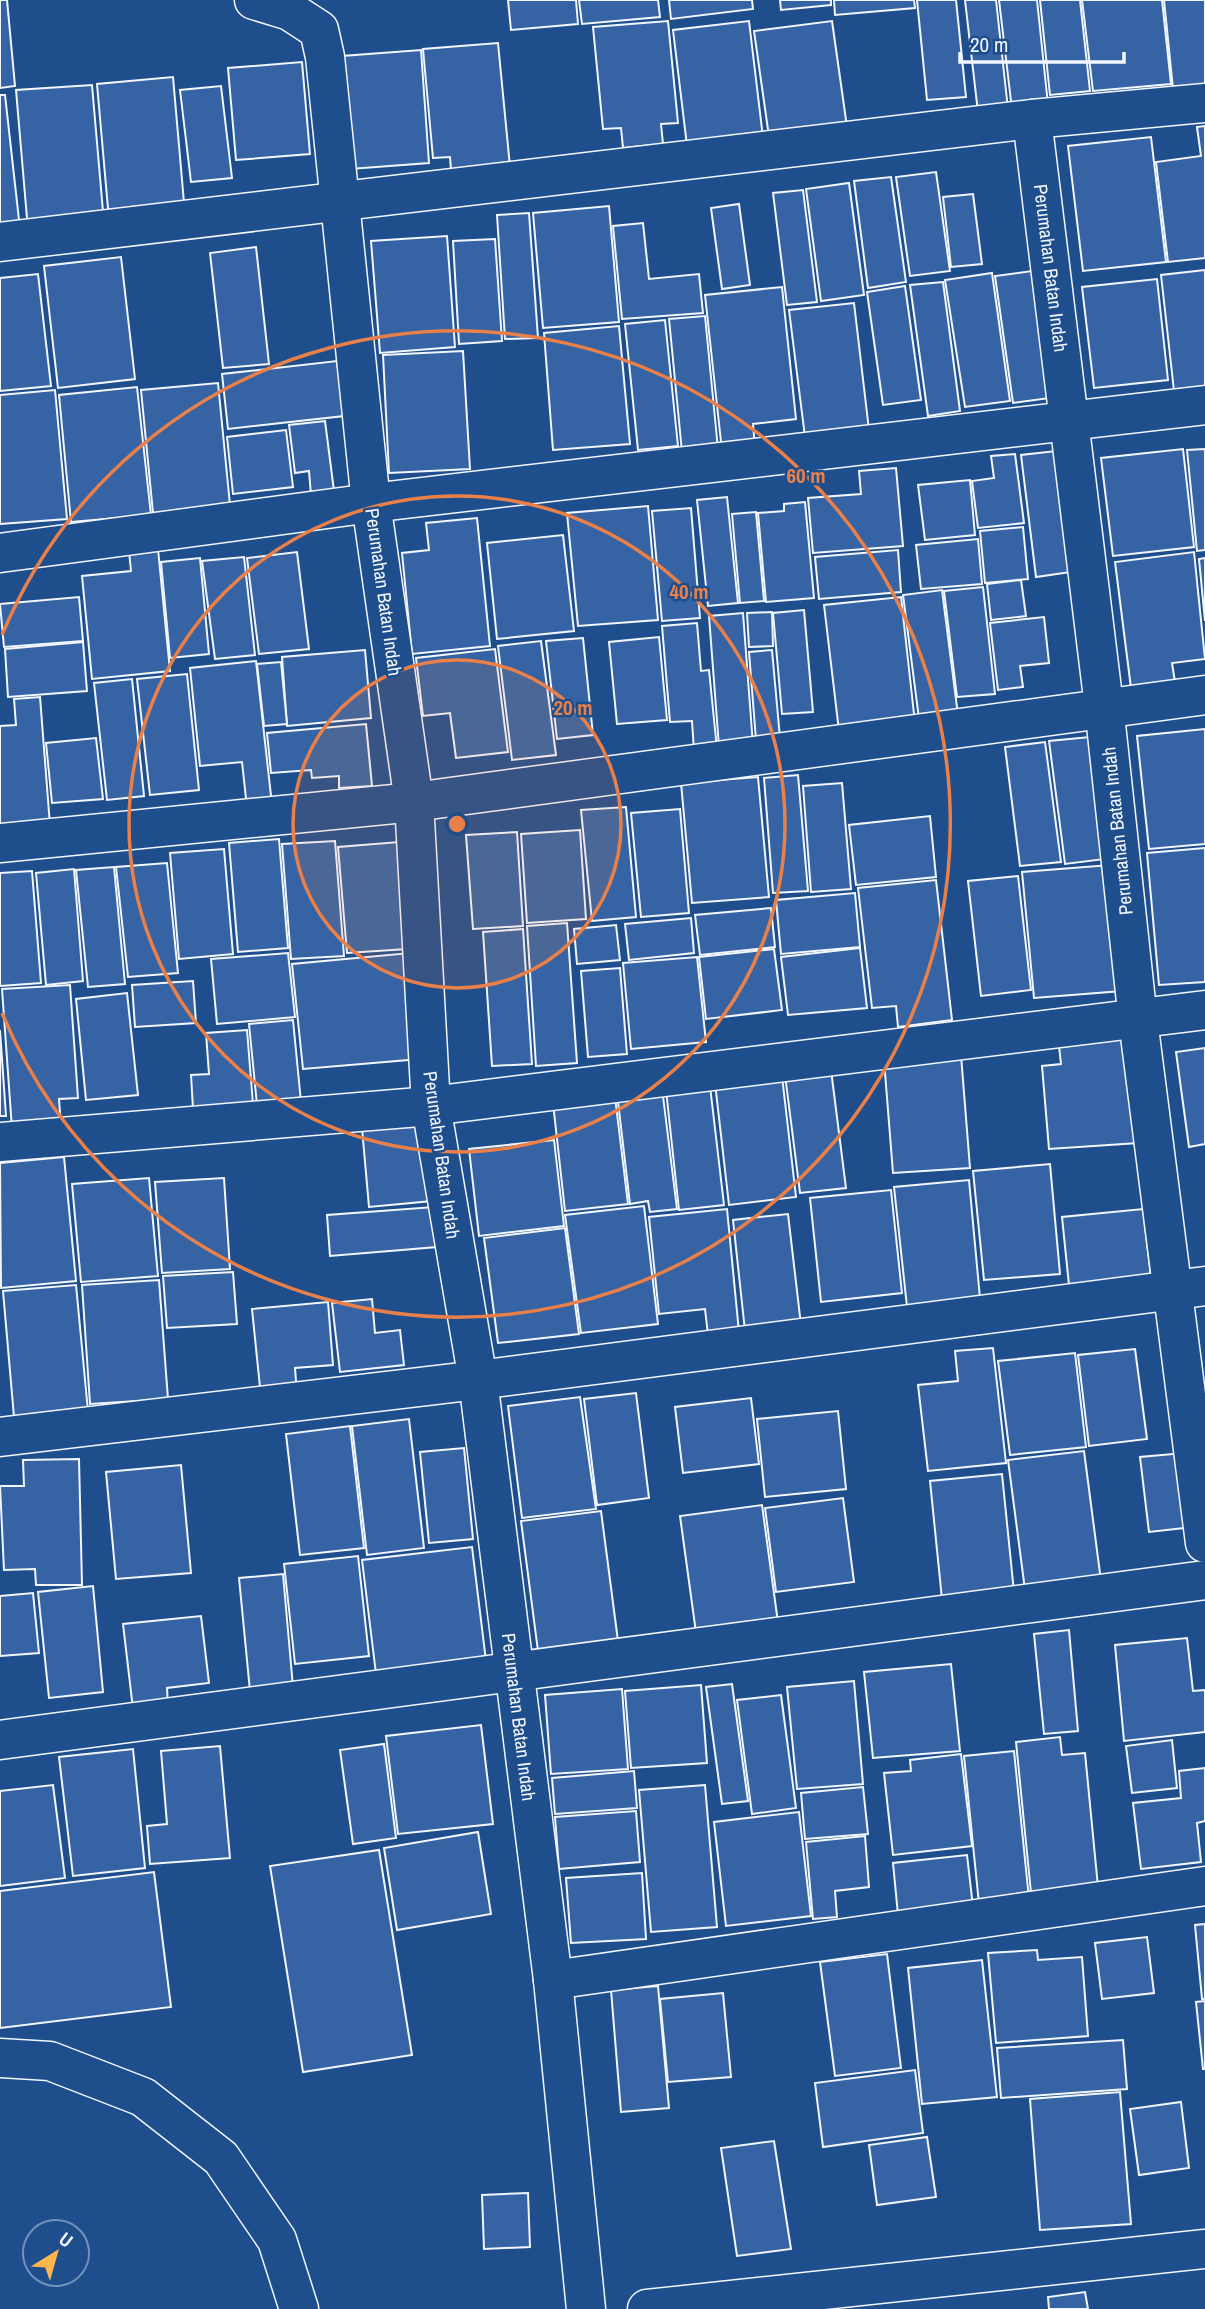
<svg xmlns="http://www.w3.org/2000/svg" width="1205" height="2309" viewBox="0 0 1205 2309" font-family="'Archivo Narrow',sans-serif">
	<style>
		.building { fill: #3563a3; stroke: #f2f6ff; stroke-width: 2 }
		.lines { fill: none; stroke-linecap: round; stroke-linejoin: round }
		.minor-casing { stroke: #f2f6ff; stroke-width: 41 }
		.minor { stroke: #1f4e8c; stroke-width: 38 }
		.ring { fill: none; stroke: #ea8049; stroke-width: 3.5 }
		.labels { text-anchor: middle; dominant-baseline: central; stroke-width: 5; stroke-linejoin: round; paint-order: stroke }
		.street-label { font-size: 19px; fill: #f2f6ff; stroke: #1f4e8c }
		.centre { fill: #ea8049; stroke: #1f4e8c; stroke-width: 3.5 }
		.ring-label { font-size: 21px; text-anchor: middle; font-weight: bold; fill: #ea8049; stroke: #1f4e8c; stroke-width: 5; stroke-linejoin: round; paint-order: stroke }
	</style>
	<rect width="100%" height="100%" fill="#1f4e8c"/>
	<g class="building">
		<path d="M0 0H7L15 86 0 88Z"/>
		<path d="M508 0H576L578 24 511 30Z"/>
		<path d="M579 0H658L660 17 582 24Z"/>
		<path d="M669 0H752L753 9 671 19Z"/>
		<path d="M780 0H831V5L781 10Z"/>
		<path d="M834 0H914L915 8 835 15Z"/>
		<path d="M917 0H956L966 97 927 100Z"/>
		<path d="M965 0H996L1009 118 979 121Z"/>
		<path d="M999 0H1037L1049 114 1013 118Z"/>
		<path d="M1040 0H1080L1090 91 1050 95Z"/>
		<path d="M1082 0H1162L1171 84 1093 91Z"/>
		<path d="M1164 0H1205V97L1174 99Z"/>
		<path d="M668 21 678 123 661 124 663 144 623 148 621 128 603 129 593 27Z"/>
		<path d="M749 21 764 146 688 154 673 30Z"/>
		<path d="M832 21 848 134 770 144 754 31Z"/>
		<path d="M498 43 511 177 452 182 450 157 433 158 423 49Z"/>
		<path d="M421 50 429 163 350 169 342 56Z"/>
		<path d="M302 62 310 154 236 160 228 68Z"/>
		<path d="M173 77 185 214 109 220 97 84Z"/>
		<path d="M92 85 104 223 28 230 16 90Z"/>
		<path d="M221 86 232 178 191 182 180 90Z"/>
		<path d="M0 95H5L20 229 0 232Z"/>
		<path d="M1205 126V258L1168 262 1156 162 1201 156 1197 127Z"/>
		<path d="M1151 137 1166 262 1083 271 1068 146Z"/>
		<path d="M936 172 950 271 910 276 896 177Z"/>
		<path d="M891 177 906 282 868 288 854 181Z"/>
		<path d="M849 183 864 295 821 301 806 189Z"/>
		<path d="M803 190 817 302 787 305 773 193Z"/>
		<path d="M973 194 982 264 951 267 943 197Z"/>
		<path d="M739 204 750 285 722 289 711 208Z"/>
		<path d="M609 206 619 322 543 328 533 213Z"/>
		<path d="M529 213 538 338 505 339 497 215Z"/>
		<path d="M643 223 649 279 699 274 703 313 622 319 613 226Z"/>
		<path d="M447 236 455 347 380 353 371 241Z"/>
		<path d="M495 239 502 341 459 344 453 241Z"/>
		<path d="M256 247 269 364 223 368 210 253Z"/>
		<path d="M121 257 135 379 58 388 44 266Z"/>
		<path d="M1205 270V387L1174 391 1161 275Z"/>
		<path d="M1032 271 1050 398 1013 403 995 276Z"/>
		<path d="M992 273 1010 401 965 407 945 280Z"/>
		<path d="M38 274 51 386 0 391V278Z"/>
		<path d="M1157 279 1168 380 1094 388 1082 287Z"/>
		<path d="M943 282 960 411 928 416 910 285Z"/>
		<path d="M905 286 921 400 883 405 867 292Z"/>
		<path d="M782 287 796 419 753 424 755 447 722 451 705 295Z"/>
		<path d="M854 303 869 430 805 437 789 310Z"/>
		<path d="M705 316 718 449 682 452 669 319Z"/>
		<path d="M665 320 678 446 638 450 625 324Z"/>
		<path d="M619 326 630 444 553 450 544 333Z"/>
		<path d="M463 351 470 469 389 473 383 355Z"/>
		<path d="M337 361 344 416 228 429 222 374Z"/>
		<path d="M218 383 230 505 153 513 141 390Z"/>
		<path d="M137 387 151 515 71 522 59 395Z"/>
		<path d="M55 390 67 519 0 524V395Z"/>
		<path d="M325 421 334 491 311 495 309 471 295 473 289 425Z"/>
		<path d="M286 430 293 487 233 494 227 437Z"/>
		<path d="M1183 449 1194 547 1113 556 1101 458Z"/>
		<path d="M1205 449V550L1197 551 1187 450Z"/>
		<path d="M1056 451 1071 572 1036 577 1021 455Z"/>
		<path d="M1015 454 1024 523 978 528 972 481 994 478 991 456Z"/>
		<path d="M896 468 903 546 813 553 808 498 861 494 859 471Z"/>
		<path d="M970 480 975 535 925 540 918 485Z"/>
		<path d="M727 497 738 603 708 606 697 500Z"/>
		<path d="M805 502 814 598 766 602 758 513 784 511V504Z"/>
		<path d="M648 506 658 620 578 626 567 513Z"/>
		<path d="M691 508 700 618 662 621 652 511Z"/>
		<path d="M756 512 764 601 740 603 732 514Z"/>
		<path d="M477 518 490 646 412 654 402 553 429 550 426 523Z"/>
		<path d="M1023 527 1028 579 985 583 980 531Z"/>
		<path d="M563 535 574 631 497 639 487 543Z"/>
		<path d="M978 539 982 584 921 589 916 545Z"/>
		<path d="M158 549 170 671 92 679 82 576 131 571 129 551Z"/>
		<path d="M898 550 901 592 819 599 815 557Z"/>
		<path d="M297 552 309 649 259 654 247 558Z"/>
		<path d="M1194 552 1205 659 1172 663 1175 682 1131 688 1115 562Z"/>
		<path d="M244 557 255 655 215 659 202 561Z"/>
		<path d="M200 558 209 654 170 658 161 562Z"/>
		<path d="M1205 558V621L1199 559Z"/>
		<path d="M1021 580 1026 616 991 620 987 584Z"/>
		<path d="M983 587 995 694 957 697 944 591Z"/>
		<path d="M942 590 958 715 919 719 903 595Z"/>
		<path d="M79 597 83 641 4 647 0 604Z"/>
		<path d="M901 597 915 723 839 731 824 605Z"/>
		<path d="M804 610 813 712 782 714 773 613Z"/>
		<path d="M772 612 773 646 749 647 747 613Z"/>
		<path d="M743 613 753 745 719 747 709 616Z"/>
		<path d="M1044 617 1049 663 1020 666 1023 687 998 690 990 623Z"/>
		<path d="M697 623 701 671 709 670 717 749 694 751 692 721 670 722 662 626Z"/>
		<path d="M659 637 667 720 617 724 609 642Z"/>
		<path d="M583 638 593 735 557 739 546 641Z"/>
		<path d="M541 641 556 755 512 760 498 646Z"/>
		<path d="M83 642 87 691 8 697 5 649Z"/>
		<path d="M495 649 508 752 456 758 450 713 423 716 416 658Z"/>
		<path d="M365 650 371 718 287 726 282 657Z"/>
		<path d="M772 650 780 738 756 740 749 652Z"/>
		<path d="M256 661 272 805 247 808 242 762 200 766 190 668Z"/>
		<path d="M281 662 287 724 264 726 257 664Z"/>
		<path d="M187 674 199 790 150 795 137 679Z"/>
		<path d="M132 679 144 796 107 800 94 683Z"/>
		<path d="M40 697 50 825 0 829V726L16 725 14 699Z"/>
		<path d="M366 724 372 786 339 788V776L312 778 311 770 271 773 267 733Z"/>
		<path d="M1205 729V844L1149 849 1137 736Z"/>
		<path d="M1090 737 1105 859 1065 864 1049 741Z"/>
		<path d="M96 738 103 799 52 803 46 743Z"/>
		<path d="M1045 742 1061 862 1020 866 1005 747Z"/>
		<path d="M798 775 808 891 773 893 764 778Z"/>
		<path d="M758 777 769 897 692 903 681 783Z"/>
		<path d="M842 783 851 889 811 892 803 786Z"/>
		<path d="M626 807 636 917 592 921 581 810Z"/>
		<path d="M680 809 689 913 641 917 631 813Z"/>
		<path d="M930 816 936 877 856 885 849 825Z"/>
		<path d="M580 830 586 919 527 923 521 834Z"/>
		<path d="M517 832 523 926 473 929 466 835Z"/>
		<path d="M279 839 288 948 238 952 229 843Z"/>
		<path d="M335 841 344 956 291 959 282 844Z"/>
		<path d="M399 842 407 949 347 953 338 847Z"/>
		<path d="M1205 848V982L1159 985 1147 853Z"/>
		<path d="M224 849 233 954 179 959 170 853Z"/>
		<path d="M167 863 178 973 128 977 116 867Z"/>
		<path d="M1110 865 1122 991 1034 998 1022 872Z"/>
		<path d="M114 867 125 984 88 987 76 870Z"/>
		<path d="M74 869 83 981 46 985 36 873Z"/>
		<path d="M32 871 41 983 0 986V873Z"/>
		<path d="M1018 876 1031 990 981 996 968 881Z"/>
		<path d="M936 880 952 1020 898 1027 896 1006 872 1008 858 888Z"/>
		<path d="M855 893 860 947 781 954 776 900Z"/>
		<path d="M771 908 775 947 700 955 695 915Z"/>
		<path d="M691 918 694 953 629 960 625 924Z"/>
		<path d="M567 923 577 1063 536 1066 527 926Z"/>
		<path d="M616 925 620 960 577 964 574 929Z"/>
		<path d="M523 929 532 1064 492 1066 483 932Z"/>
		<path d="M860 948 867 1008 788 1015 781 957Z"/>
		<path d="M774 949 782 1010 706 1019 699 957Z"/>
		<path d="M288 953 295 1017 217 1024 211 959Z"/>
		<path d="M410 953 420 1059 303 1069 292 964Z"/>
		<path d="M697 957 706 1042 631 1049 623 963Z"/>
		<path d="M620 968 627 1054 588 1057 581 971Z"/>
		<path d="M193 981 196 1023 135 1027 132 985Z"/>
		<path d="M70 985 78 1098 59 1099 61 1126 12 1129 2 989Z"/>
		<path d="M127 993 138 1095 86 1100 76 999Z"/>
		<path d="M293 1020 301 1102 257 1105 249 1024Z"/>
		<path d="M0 1030 6 1116H0Z"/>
		<path d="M247 1030 253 1104 193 1109 191 1075 209 1074 206 1033Z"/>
		<path d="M1128 1032 1138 1143 1049 1149 1042 1066 1061 1064 1058 1037Z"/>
		<path d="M1205 1048V1144L1189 1147 1176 1052Z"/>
		<path d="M961 1055 970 1168 893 1173 884 1060Z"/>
		<path d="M831 1070 846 1188 800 1193 785 1075Z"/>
		<path d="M782 1076 796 1197 729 1205 715 1083Z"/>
		<path d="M710 1086 724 1205 679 1210 666 1090Z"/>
		<path d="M662 1088 677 1209 650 1212 648 1201 630 1204 617 1093Z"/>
		<path d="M615 1097 628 1204 565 1211 553 1103Z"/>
		<path d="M425 1123 432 1201 369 1207 362 1128Z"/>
		<path d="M554 1140 564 1226 479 1236 469 1149Z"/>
		<path d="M64 1157 76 1281 1 1288 0 1163Z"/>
		<path d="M1050 1164 1060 1274 984 1280 973 1171Z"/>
		<path d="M149 1178 158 1276 81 1282 72 1184Z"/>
		<path d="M224 1178 230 1269 162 1273 155 1182Z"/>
		<path d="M969 1180 981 1309 908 1316 894 1187Z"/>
		<path d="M891 1190 902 1293 821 1302 810 1198Z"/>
		<path d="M644 1206 658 1324 581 1333 565 1215Z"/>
		<path d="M434 1207 437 1247 330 1256 327 1215Z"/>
		<path d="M727 1209 739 1332 708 1335 705 1309 659 1314 649 1217Z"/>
		<path d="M1143 1209 1152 1286 1070 1295 1062 1217Z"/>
		<path d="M788 1214 801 1325 745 1331 733 1220Z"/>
		<path d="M565 1228 579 1334 498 1343 484 1238Z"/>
		<path d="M233 1272 237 1324 167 1328 163 1276Z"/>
		<path d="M159 1280 168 1399 90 1404 82 1285Z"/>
		<path d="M76 1285 88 1411 14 1417 3 1291Z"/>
		<path d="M372 1299 375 1333 400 1330 404 1365 340 1372 332 1303Z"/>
		<path d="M328 1302 333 1365 295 1368 297 1394 261 1397 252 1309Z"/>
		<path d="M993 1348 1006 1463 928 1471 918 1385 958 1381 955 1351Z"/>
		<path d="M1135 1349 1147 1439 1089 1446 1078 1355Z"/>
		<path d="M1075 1353 1086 1447 1010 1455 998 1361Z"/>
		<path d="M636 1393 649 1498 597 1505 584 1399Z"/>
		<path d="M580 1397 596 1509 522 1518 508 1406Z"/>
		<path d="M751 1398 759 1464 683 1473 675 1407Z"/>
		<path d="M838 1411 846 1489 765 1497 757 1419Z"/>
		<path d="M409 1419 424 1548 367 1555 352 1426Z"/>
		<path d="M350 1426 364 1548 300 1555 286 1434Z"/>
		<path d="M464 1448 473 1539 429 1543 420 1452Z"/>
		<path d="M1084 1451 1101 1581 1025 1590 1008 1460Z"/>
		<path d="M1184 1453 1193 1527 1149 1532 1140 1457Z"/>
		<path d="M79 1459 82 1585H36L35 1569 4 1570 0 1486H24L23 1460Z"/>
		<path d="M181 1465 191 1573 116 1579 106 1472Z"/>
		<path d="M1002 1474 1015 1602 943 1609 930 1481Z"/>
		<path d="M843 1498 854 1582 776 1592 765 1508Z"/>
		<path d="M762 1505 779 1630 697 1640 680 1516Z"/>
		<path d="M601 1511 618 1641 538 1651 521 1521Z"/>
		<path d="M472 1547 487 1669 377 1682 362 1560Z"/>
		<path d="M358 1556 369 1656 295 1664 284 1564Z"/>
		<path d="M283 1574 293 1687 250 1691 239 1578Z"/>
		<path d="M93 1586 103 1692 49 1698 38 1592Z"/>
		<path d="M33 1593 39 1653 0 1656V1596Z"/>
		<path d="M201 1616 209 1683 167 1688 168 1706 133 1709 123 1624Z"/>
		<path d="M1069 1630 1078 1731 1044 1734 1034 1634Z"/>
		<path d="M1187 1638 1193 1691 1205 1690V1732L1124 1741 1115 1645Z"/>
		<path d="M951 1664 960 1751 873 1758 864 1672Z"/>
		<path d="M854 1681 863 1784 797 1789 787 1687Z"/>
		<path d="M732 1684 748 1801 722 1804 706 1687Z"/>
		<path d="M701 1685 707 1763 631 1768 625 1691Z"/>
		<path d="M622 1689 628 1769 551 1774 545 1695Z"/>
		<path d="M781 1695 796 1808 752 1814 737 1700Z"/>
		<path d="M481 1725 493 1824 398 1834 386 1736Z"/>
		<path d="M1060 1737 1062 1755 1085 1753 1098 1887 1031 1893 1016 1742Z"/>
		<path d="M1172 1740 1177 1788 1132 1793 1126 1746Z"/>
		<path d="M384 1744 396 1838 353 1844 340 1750Z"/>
		<path d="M220 1746 230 1858 150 1864 147 1826 167 1824 161 1751Z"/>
		<path d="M133 1749 145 1868 73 1876 59 1757Z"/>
		<path d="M1014 1751 1029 1899 979 1904 964 1756Z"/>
		<path d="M961 1754 972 1846 893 1855 884 1773 911 1771 910 1760Z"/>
		<path d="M1205 1768V1821L1197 1823 1201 1862 1141 1869 1133 1803 1181 1798 1179 1771Z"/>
		<path d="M634 1771 637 1808 555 1814 552 1778Z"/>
		<path d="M53 1785 65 1878 0 1886V1791Z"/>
		<path d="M705 1785 717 1927 651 1932 639 1790Z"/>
		<path d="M863 1787 868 1834 805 1839 801 1793Z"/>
		<path d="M636 1811 640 1862 559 1869 555 1817Z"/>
		<path d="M799 1812 811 1916 726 1926 714 1822Z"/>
		<path d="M478 1832 491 1914 397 1930 384 1848Z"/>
		<path d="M865 1836 869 1887 835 1891 837 1917 813 1919 806 1842Z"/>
		<path d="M379 1850 412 2055 303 2072 270 1866Z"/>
		<path d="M967 1855 973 1907 898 1915 893 1863Z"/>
		<path d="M154 1872 171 2007 0 2028V1891Z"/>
		<path d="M642 1873 646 1939 571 1943 566 1878Z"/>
		<path d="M1205 1924V1999H1202L1195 1925Z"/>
		<path d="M1147 1937 1154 1993 1102 1999 1095 1943Z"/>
		<path d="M1037 1950 1038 1960 1082 1957 1088 2036 996 2043 988 1953Z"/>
		<path d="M887 1954 901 2068 835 2076 820 1962Z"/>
		<path d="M982 1960 997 2097 922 2104 908 1968Z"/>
		<path d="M658 1986 669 2108 621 2112 611 1990Z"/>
		<path d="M723 1993 731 2077 668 2082 660 1999Z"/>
		<path d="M1205 2001V2069H1203L1196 2002Z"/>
		<path d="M1123 2040 1127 2089 1001 2098 997 2048Z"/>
		<path d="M915 2070 923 2133 823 2147 815 2083Z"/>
		<path d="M1120 2092 1131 2224 1040 2230 1030 2099Z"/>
		<path d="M1181 2102 1189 2168 1139 2175 1130 2109Z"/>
		<path d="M927 2137 936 2197 877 2205 869 2145Z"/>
		<path d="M774 2141 791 2249 737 2256 721 2148Z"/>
		<path d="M528 2193 530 2247 484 2249 482 2195Z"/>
		<path d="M1085 2292 1088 2309H1049L1048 2297Z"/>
	</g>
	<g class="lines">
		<g class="minor-casing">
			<g id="minor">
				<path d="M254 0 290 11 319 30 325 57 371 503 414 802 431 1106 478 1380 553 1980 586 2309"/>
				<path d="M1032 119 1104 706 1138 1020 1205 1543"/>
				<path d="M0 242 1032 119 1205 103"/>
				<path d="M0 553 371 503 1205 405"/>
				<path d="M0 843 414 802 1205 695"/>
				<path d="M0 1142 431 1106 1205 1010"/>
				<path d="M0 1437 478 1380 1205 1286"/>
				<path d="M0 1740 1205 1580"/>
				<path d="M553 1980 1205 1886"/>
				<path d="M0 2058 50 2061 143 2097 221 2158 277 2240 299 2309"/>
				<path d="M647 2309 1205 2249"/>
			</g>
		</g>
		<use href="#minor" class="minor"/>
	</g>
	<circle cx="457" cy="824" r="164" fill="#ea8049" fill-opacity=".12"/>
	<g class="ring">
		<circle cx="457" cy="824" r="164"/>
		<circle cx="457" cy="824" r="328"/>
		<path d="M2 635A493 493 0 1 1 2 1013"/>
	</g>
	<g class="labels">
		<g class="street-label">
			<text transform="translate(1051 268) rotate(83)">Perumahan Batan Indah</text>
			<text transform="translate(384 592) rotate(82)">Perumahan Batan Indah</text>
			<text transform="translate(1117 831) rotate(-96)">Perumahan Batan Indah</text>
			<text transform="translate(442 1155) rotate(82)">Perumahan Batan Indah</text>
			<text transform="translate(519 1717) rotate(83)">Perumahan Batan Indah</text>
		</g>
	</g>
	<circle cx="457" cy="824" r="10" class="centre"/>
	<g class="ring-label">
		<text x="806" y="483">60 m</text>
		<text x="689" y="599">40 m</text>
		<text x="573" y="715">20 m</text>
	</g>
	<g transform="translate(56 2253) rotate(37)"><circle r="33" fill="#1f4e8c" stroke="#7391ba" stroke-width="2"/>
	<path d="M0-5L12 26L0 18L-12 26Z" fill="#ffb74d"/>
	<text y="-10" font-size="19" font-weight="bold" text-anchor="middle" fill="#f2f6ff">U</text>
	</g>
	<path d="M960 52v10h164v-10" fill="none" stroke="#f2f6ff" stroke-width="3.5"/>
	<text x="970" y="52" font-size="21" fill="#f2f6ff" stroke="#1f4e8c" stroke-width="5" paint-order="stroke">20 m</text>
</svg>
